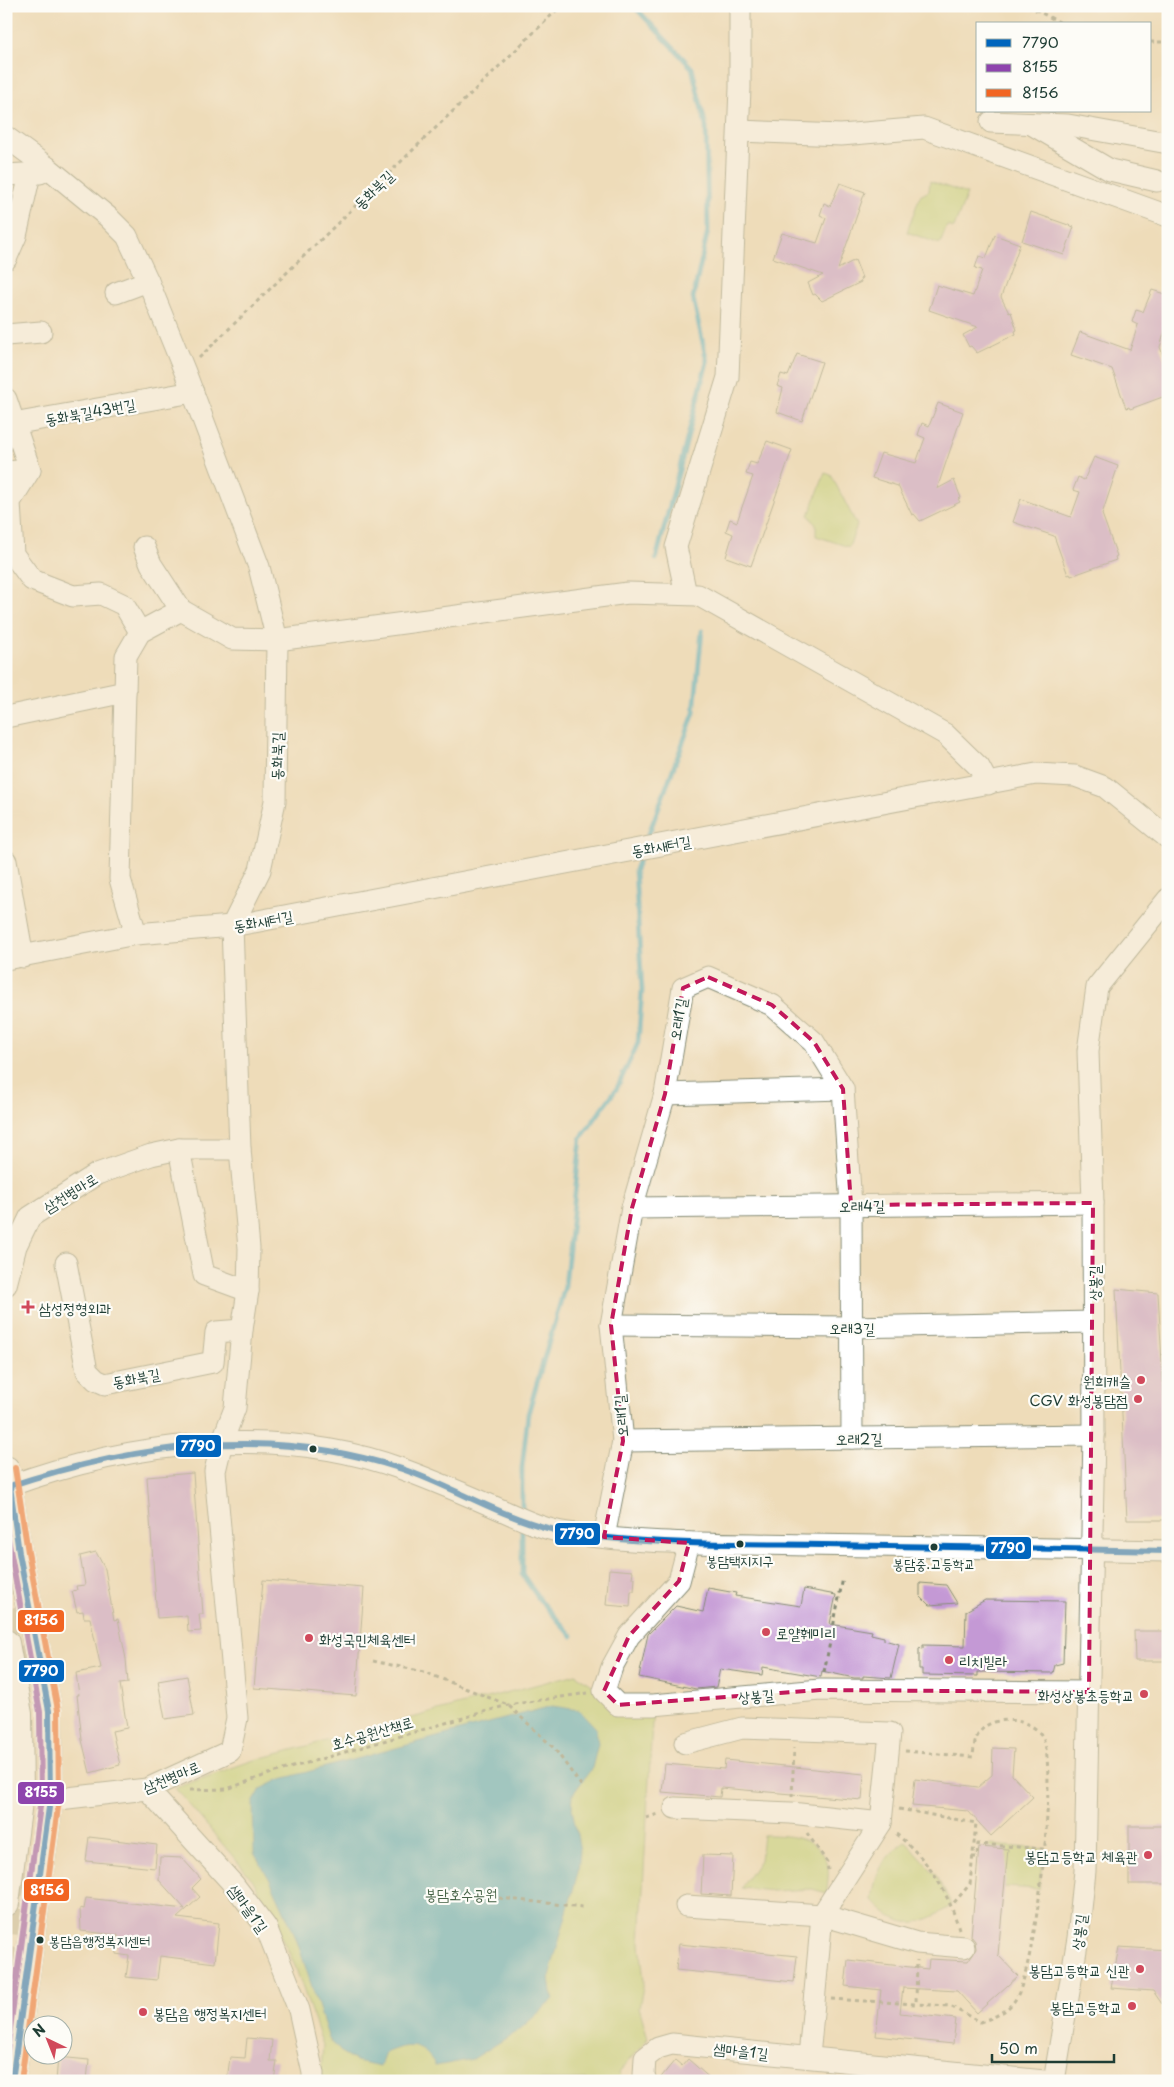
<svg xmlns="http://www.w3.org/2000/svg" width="1174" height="2087" viewBox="0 0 1174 2087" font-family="'Playpen Sans','Poor Story',sans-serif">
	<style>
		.green { fill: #bdd377; stroke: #6e8856 }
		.water { fill: #45aac5; stroke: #32747c }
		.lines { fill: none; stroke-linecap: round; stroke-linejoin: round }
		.stream { stroke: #45aac5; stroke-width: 5 }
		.building { fill: #c499d5 }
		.major-tunnel { stroke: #c5bc9e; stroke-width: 26; stroke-dasharray: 26 13; stroke-linecap: butt }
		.minor-casing { stroke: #868c76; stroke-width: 23 }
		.major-casing { stroke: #868c76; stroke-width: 28 }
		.path { stroke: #868c76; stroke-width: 3; stroke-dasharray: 4 4; stroke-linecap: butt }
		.minor { stroke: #fff; stroke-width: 21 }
		.major { stroke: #fff; stroke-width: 26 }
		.bus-1-casing { stroke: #fdfcf7; stroke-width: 10 }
		.bus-2-casing { stroke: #fdfcf7; stroke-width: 10 }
		.bus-3-casing { stroke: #fdfcf7; stroke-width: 10 }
		.bus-1 { stroke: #0065bd; stroke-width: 6 }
		.bus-2 { stroke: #8e44ad; stroke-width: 6 }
		.bus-3 { stroke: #f26522; stroke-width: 6 }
		.marked { fill: none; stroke: #c2185b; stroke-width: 4; stroke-dasharray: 10 6; stroke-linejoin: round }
		.poi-dot { fill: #d1495b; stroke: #fdfcf7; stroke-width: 2 }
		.bus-dot { fill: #1f3d34; stroke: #fdfcf7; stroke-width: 2 }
		.labels { text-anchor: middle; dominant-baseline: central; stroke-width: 4.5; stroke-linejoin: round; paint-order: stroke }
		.bus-label { font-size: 14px; fill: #1f3d34; stroke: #fdfcf7 }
		.street-label { font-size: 15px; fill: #1f3d34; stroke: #fdfcf7 }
		.poi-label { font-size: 15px; fill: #1f3d34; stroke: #fdfcf7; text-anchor: end }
		.park-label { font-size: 15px; fill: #466245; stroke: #fdfcf7 }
		.line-badge { stroke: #fdfcf7; stroke-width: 2 }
		.badge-label { font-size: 14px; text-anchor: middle; font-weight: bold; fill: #fff }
	</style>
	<rect width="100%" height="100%" fill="#fdfcf7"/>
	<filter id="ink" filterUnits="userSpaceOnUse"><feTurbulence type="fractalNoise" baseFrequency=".02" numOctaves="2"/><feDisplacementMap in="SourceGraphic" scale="10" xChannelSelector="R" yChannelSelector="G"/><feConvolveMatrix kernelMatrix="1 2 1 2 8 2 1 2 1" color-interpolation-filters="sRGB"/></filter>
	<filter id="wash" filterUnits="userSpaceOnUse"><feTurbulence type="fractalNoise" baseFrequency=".0096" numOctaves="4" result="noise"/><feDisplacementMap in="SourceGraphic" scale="20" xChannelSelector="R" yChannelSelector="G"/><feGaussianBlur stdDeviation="1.12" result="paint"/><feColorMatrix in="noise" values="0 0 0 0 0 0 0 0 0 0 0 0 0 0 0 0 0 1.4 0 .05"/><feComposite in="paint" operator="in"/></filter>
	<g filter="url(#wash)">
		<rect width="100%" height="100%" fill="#eedcb9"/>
		<g class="green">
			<path d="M930 181 967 194 954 228 947 226 940 244 907 232 920 196 929 191Z"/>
			<path d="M825 473 831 475 857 525 849 547 816 536V525L809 515Z"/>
			<path d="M576 1674 618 1705H653L640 1943 644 1982 639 2007 648 2038 619 2072 623 2080 320 2081 323 2045 294 1963 253 1880 175 1788 251 1761Z"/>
			<path d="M763 1835C786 1835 817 1836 827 1862 830 1871 827 1884 827 1893L812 1889 773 1891 741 1888 760 1860Z"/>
			<path d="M905 1841 935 1874 952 1905C920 1927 900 1931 872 1900 876 1871 882 1860 905 1841Z"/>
			<path d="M989 1845 1044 1849 1039 1889 987 1886Z"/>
		</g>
		<path class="water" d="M552 1706 579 1710 596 1728 598 1744 592 1768 573 1794 572 1808 580 1851 578 1872 549 1977 551 1993 554 1999 519 2030 473 2059 436 2066C422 2042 408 2043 385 2053L380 2066 356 2061 342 2053 329 2039 295 1935 270 1880 254 1853 253 1803 261 1789 281 1779Z"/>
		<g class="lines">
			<g class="stream">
				<path d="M634 6 692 68 706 127 708 230 693 298 707 362 656 559"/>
				<path d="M646 841 694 713 702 631"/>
				<path d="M522 1514V1468L528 1414 565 1286 581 1138 617 1088 638 1043 642 990 635 870 641 854"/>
				<path d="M522 1525V1574L539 1599 572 1636"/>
			</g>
		</g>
		<g id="blocks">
			<g class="building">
				<path d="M840 183 865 192 838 269 855 260 862 278 860 279 861 282 822 301 815 294 813 295 808 283 823 275 773 258 782 233 817 243 826 218 820 215 824 203 830 206Z"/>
				<path d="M1031 212 1074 227 1064 255 1022 241Z"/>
				<path d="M995 235 1020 244 1001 297 1009 313 1011 312 1017 330 1015 331 1016 334 977 353 971 346 969 347 963 335 978 327 929 310 937 285 973 296 982 270 975 268 979 256 986 258Z"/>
				<path d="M1152 290 1168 295V321L1160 347 1168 369V395L1130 409 1129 407 1126 408 1112 369 1071 355 1080 332 1130 350 1138 325 1132 322 1136 310 1143 312Z"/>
				<path d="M797 354 822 362 802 421 777 412 783 388 777 386 781 374 788 376Z"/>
				<path d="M938 403 963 412 937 489 954 480 961 498 958 499 960 502 920 521 914 514 912 515 898 486 872 478 881 453 916 463 925 438 918 435 922 423 929 426Z"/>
				<path d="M767 441 792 450 751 566 726 557 733 534 726 531 730 519 737 522 741 510 753 476 746 474 750 462 757 464Z"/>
				<path d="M1094 457 1118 466 1102 514 1117 556 1115 557 1116 560 1071 576 1070 574 1068 575 1054 536 1013 522 1021 499 1071 517 1080 492 1073 490 1078 477 1084 480Z"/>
				<path d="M1116 1289 1158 1293 1168 1467V1520H1127Z"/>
				<path d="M193 1473 203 1614H199L201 1631 188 1632 187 1616 157 1618 147 1477Z"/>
				<path d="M96 1552 105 1569 114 1620 118 1619 126 1659 128 1683 120 1684 127 1728 112 1731 120 1765 90 1773 82 1740 77 1695H79L76 1673 101 1668 90 1618H84L83 1611 77 1612 72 1591 77 1590 76 1586 85 1585 80 1556Z"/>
				<path d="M609 1569 633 1571 632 1578H635L634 1591H631L630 1607 606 1605Z"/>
				<path d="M263 1580 364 1588 356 1696 254 1688Z"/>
				<path d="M920 1583 946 1585 957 1603 929 1605 920 1596Z"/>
				<path d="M708 1588 736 1593 735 1596 801 1606 804 1589 836 1595 830 1624 872 1631 871 1634 884 1637V1640L899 1644 891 1678 863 1676V1678H854L822 1671 821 1677 763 1667 762 1675 720 1669 716 1687 696 1689 639 1677 648 1634 676 1606 703 1612Z"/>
				<path d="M985 1600 1065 1601 1063 1663 1055 1665 1053 1673 978 1672V1676L922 1675V1669H919V1648L923 1649V1645L965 1646 966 1611Z"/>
				<path d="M1134 1631H1168V1661H1135Z"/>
				<path d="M187 1676 194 1715 165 1719 158 1681Z"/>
				<path d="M993 1748 1014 1749 1012 1775 1033 1797 991 1836 968 1811 912 1806 915 1779 978 1787 992 1775Z"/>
				<path d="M725 1760 864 1774 862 1800 721 1788 720 1797 662 1792 665 1764 724 1769Z"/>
				<rect x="1129" y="1826" width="39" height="58"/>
				<path d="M89 1837 157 1845 155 1868 86 1861Z"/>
				<path d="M979 1847 1008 1849 998 1955 1018 1976 977 2013 957 1991 903 1988 900 2013 956 2019 953 2044 876 2036 881 1990 845 1986 848 1960 928 1969 929 1959 968 1961 976 1949 975 1941 971 1936Z"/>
				<path d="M703 1855 733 1856 731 1896 701 1894Z"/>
				<path d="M160 1857 182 1858 201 1879 192 1888 200 1897 177 1918 219 1923 215 1963 160 1956 157 1980 126 1977 129 1956 116 1954 118 1935 81 1931 80 1908 84 1909 86 1898 185 1909 159 1880Z"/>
				<path d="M679 1944 797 1956 794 1982 676 1970Z"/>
				<path d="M1119 1947 1167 1950 1162 2004 1153 1991 1111 1988Z"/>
				<path d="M247 2038 272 2040 270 2061H277L274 2081H227L230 2057 245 2058Z"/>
				<path d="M58 2057 89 2060 87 2081H56Z"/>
				<path d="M688 2059 713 2081H658L675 2060 682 2066Z"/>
			</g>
		</g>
	</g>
	<g filter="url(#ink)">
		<use href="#blocks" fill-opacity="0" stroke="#868c76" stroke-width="1"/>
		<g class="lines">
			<g class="major-tunnel">
				<path d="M6 1569 21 1670"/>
				<path d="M6 2012 14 1960 22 1870"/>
			</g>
			<g class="minor-casing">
				<g id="minor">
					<path d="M991 122 1068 125 1168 143"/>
					<path d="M1033 125 1110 170 1157 181"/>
					<path d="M739 131 841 135 924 128 1168 216"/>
					<path d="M6 137 47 167"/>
					<path d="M6 175 40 173 47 167 108 217 127 236 148 281 185 372 259 567 277 640 275 801 260 870 232 926 240 1149 249 1248 248 1291 242 1330 235 1408 222 1442 215 1471 237 1718 230 1751 147 1789 50 1800"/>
					<path d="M6 259 16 236 30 174"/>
					<path d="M116 293 148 281"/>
					<path d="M6 335 41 332"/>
					<path d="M6 399 30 470 10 502 13 554 32 580 73 596 101 594 124 605 140 632"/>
					<path d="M13 424 193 392"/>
					<path d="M6 472 30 470"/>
					<path d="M144 547 151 564 181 610"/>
					<path d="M686 594 676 547 728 377 740 88V6"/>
					<path d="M125 692 120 879 136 934"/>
					<path d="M6 717 125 692 126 656 140 632 181 610 232 639 277 640 628 593 698 595 945 734 979 767 988 784"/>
					<path d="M6 861 23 957"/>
					<path d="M6 959 136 934 232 926 1036 774 1075 776 1105 787 1168 838"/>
					<path d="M665 1094 843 1089"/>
					<path d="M179 1149 204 1275 248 1291"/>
					<path d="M632 1208 1093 1203"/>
					<path d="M66 1263 87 1371 96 1380 105 1384 213 1362 216 1332 242 1330"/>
					<path d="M6 1285 16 1246 30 1217 97 1174 151 1155 179 1149H240"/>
					<path d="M611 1325 851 1327 1093 1322"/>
					<path d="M623 1441 1094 1435"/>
					<path d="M6 1487C130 1442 276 1423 402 1469 437 1482 472 1497 506 1512 526 1521 546 1530 568 1533 646 1545 726 1543 805 1545 926 1547 1047 1548 1168 1551"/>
					<path d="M604 1537 623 1441 611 1325 632 1208 665 1094 683 988 708 977 772 1005 814 1042 843 1089 851 1205 852 1438"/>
					<path d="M689 1543 679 1581 629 1636 612 1667 604 1691 618 1705H653L820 1690 1089 1692"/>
					<path d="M685 1743 742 1728 890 1733 881 1823 822 1915 809 2057"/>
					<path d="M147 1789 234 1885 266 1927 299 2010 313 2073V2081"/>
					<path d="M675 1808 791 1813 881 1823"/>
					<path d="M686 1906 822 1915 917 1943 964 1947"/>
					<path d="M646 2081 644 2075 645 2058 658 2048 672 2044 1044 2081"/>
					<path d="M1054 2081 1078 1938 1085 1871 1094 1435 1093 1203 1088 1051 1097 987 1168 899"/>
				</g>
			</g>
			<g class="major-casing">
				<g id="major">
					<path d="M6 1469 19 1553 49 1711 50 1800 12 2081"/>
					<path d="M6 1643 19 1714 20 1794 6 1903"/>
				</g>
			</g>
			<g class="path">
				<path d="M1028 6 1063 24"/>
				<path d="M1150 42H1168"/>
				<path d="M199 358 561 6"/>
				<path d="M373 1661 424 1672 508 1705 554 1748 583 1788"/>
				<path d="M824 1672 843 1578"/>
				<path d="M905 1751 973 1757C974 1745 975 1734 986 1726 1001 1715 1035 1720 1043 1738 1058 1770 1036 1970 1015 2000 1007 2012 993 2018 980 2022L950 2006 916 2004"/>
				<path d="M190 1790 227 1789 269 1774 508 1705 588 1693"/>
				<path d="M792 1797 794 1748"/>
				<path d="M899 1809 976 1823 970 1884 952 1905"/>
				<path d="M646 1818 658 1814"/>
				<path d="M807 1833 827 1862 828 1870"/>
				<path d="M896 1834C927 1858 948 1891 959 1929"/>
				<path d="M972 1857H977L978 1844 1044 1849"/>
				<path d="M499 1898 583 1907"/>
				<path d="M831 1999 916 2004 917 1960"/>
			</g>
			<use href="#minor" class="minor"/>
			<use href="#major" class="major"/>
			<g class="bus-1-casing">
				<g id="bus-1">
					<path d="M10 1486 19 1553 49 1711 50 1800 12 2081"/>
					<path d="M6 1487C136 1444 270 1425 402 1469 452 1486 499 1516 551 1529 566 1533 582 1535 598 1537 672 1545 748 1544 823 1545 938 1547 1053 1548 1168 1551"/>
				</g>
			</g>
			<g class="bus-2-casing">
				<path id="bus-2" d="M6 1528 40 1712 41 1799 6 2058"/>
			</g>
			<g class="bus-3-casing">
				<path id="bus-3" d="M15 1468 28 1552 58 1710 59 1800 21 2081"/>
			</g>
			<use href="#bus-1" class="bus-1"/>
			<use href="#bus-2" class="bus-2"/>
			<use href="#bus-3" class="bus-3"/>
		</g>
	</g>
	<path d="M0 0H1174V2087H0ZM708 977 772 1005 814 1042 843 1089 851 1205 1093 1203 1089 1692 820 1690 618 1705 604 1691 629 1636 679 1581 689 1543 604 1537 623 1441 611 1325 632 1208 665 1094 683 988Z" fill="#eedcb9" fill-opacity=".55" fill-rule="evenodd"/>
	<path class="marked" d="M708 977 772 1005 814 1042 843 1089 851 1205 1093 1203 1089 1692 820 1690 618 1705 604 1691 629 1636 679 1581 689 1543 604 1537 623 1441 611 1325 632 1208 665 1094 683 988Z"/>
	<g class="poi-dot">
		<path d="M25.5 1299.5h5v5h5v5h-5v5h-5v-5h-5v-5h5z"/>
		<circle cx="1141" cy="1380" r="5"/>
		<circle cx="1138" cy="1399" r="5"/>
		<circle cx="766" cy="1632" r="5"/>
		<circle cx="309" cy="1638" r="5"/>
		<circle cx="949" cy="1660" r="5"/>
		<circle cx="1144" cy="1694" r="5"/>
		<circle cx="1148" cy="1855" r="5"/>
		<circle cx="1140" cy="1969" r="5"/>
		<circle cx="1132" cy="2006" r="5"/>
		<circle cx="143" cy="2012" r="5"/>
	</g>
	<g class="bus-dot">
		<circle cx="313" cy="1449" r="4.5"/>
		<circle cx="740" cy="1544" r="4.5"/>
		<circle cx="934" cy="1547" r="4.5"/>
		<circle cx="40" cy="1940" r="4.5"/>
	</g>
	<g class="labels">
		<g class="bus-label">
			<text x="740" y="1560">봉담택지지구</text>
			<text x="934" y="1563">봉담중.고등학교</text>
			<text x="49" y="1940" text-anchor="start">봉담읍행정복지센터</text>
		</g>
		<g class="street-label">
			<text transform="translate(373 189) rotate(-44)">동화북길</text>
			<text transform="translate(90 411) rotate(-10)">동화북길43번길</text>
			<text transform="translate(276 756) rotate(-89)">동화북길</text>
			<text transform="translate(661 845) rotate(-10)">동화새터길</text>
			<text transform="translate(263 920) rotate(-10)">동화새터길</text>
			<text transform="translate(677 1019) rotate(-81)">오래1길</text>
			<text transform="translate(70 1192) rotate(-32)">삼천병마로</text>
			<text transform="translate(862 1205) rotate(-1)">오래4길</text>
			<text transform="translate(1093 1283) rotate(-90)">상봉길</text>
			<text x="852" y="1327">오래3길</text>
			<text transform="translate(136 1377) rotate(-11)">동화북길</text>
			<text transform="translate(620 1416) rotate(-95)">오래1길</text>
			<text transform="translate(859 1438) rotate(-1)">오래2길</text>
			<text transform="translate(756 1695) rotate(-5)">상봉길</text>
			<text transform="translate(372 1732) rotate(-16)">호수공원산책로</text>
			<text transform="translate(171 1776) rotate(-22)">삼천병마로</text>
			<text transform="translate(249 1908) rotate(54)">샘마을1길</text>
			<text transform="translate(1078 1932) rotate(-83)">상봉길</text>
			<text transform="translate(741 2050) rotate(6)">샘마을1길</text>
		</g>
		<g class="poi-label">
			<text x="39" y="1307" text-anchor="start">삼성정형외과</text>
			<text x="1131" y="1380">원희캐슬</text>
			<text x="1128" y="1399">CGV 화성봉담점</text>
			<text x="776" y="1632" text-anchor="start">로얄훼미리</text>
			<text x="319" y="1638" text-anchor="start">화성국민체육센터</text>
			<text x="959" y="1660" text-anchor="start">리치빌라</text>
			<text x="1134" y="1694">화성상봉초등학교</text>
			<text x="1138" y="1855">봉담고등학교 체육관</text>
			<text x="1130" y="1969">봉담고등학교 신관</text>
			<text x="1122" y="2006">봉담고등학교</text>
			<text x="153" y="2012" text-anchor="start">봉담읍 행정복지센터</text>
		</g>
		<g class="park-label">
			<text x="461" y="1893">봉담호수공원</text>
		</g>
	</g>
	<g class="line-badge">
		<rect x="175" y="1434" width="47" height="24" rx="5" fill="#0065bd"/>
		<rect x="554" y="1522" width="47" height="24" rx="5" fill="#0065bd"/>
		<rect x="985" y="1536" width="47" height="24" rx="5" fill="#0065bd"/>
		<rect x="17" y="1609" width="48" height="24" rx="5" fill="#f26522"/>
		<rect x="18" y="1659" width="47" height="24" rx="5" fill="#0065bd"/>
		<rect x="17" y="1781" width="48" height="24" rx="5" fill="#8e44ad"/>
		<rect x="23" y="1878" width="47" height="24" rx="5" fill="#f26522"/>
	</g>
	<g class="badge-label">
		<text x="198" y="1451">7790</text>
		<text x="577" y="1539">7790</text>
		<text x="1008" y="1553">7790</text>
		<text x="41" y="1625">8156</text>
		<text x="41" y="1676">7790</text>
		<text x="41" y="1797">8155</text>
		<text x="47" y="1895">8156</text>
	</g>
	<rect width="1174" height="2087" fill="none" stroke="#fdfcf7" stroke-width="25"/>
	<rect x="976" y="22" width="175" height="90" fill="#fdfcf7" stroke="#a4b0a9"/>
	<rect x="986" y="39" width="25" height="8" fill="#0065bd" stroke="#a4b0a9"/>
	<text x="1022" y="48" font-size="15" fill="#1f3d34">7790</text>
	<rect x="986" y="64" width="25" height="8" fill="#8e44ad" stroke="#a4b0a9"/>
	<text x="1022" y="72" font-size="15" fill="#1f3d34">8155</text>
	<rect x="986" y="89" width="25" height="8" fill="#f26522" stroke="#a4b0a9"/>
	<text x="1022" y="98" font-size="15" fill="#1f3d34">8156</text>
	<g transform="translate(48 2040) rotate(317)"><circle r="24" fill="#fdfcf7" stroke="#a4b0a9"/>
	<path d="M0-4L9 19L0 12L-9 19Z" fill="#d1495b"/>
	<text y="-8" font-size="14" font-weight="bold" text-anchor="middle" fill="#1f3d34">N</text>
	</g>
	<path d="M992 2054v8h122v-8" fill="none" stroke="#1f3d34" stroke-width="2.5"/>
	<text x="999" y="2054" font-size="15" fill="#1f3d34" stroke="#fdfcf7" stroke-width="4" paint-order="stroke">50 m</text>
</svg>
